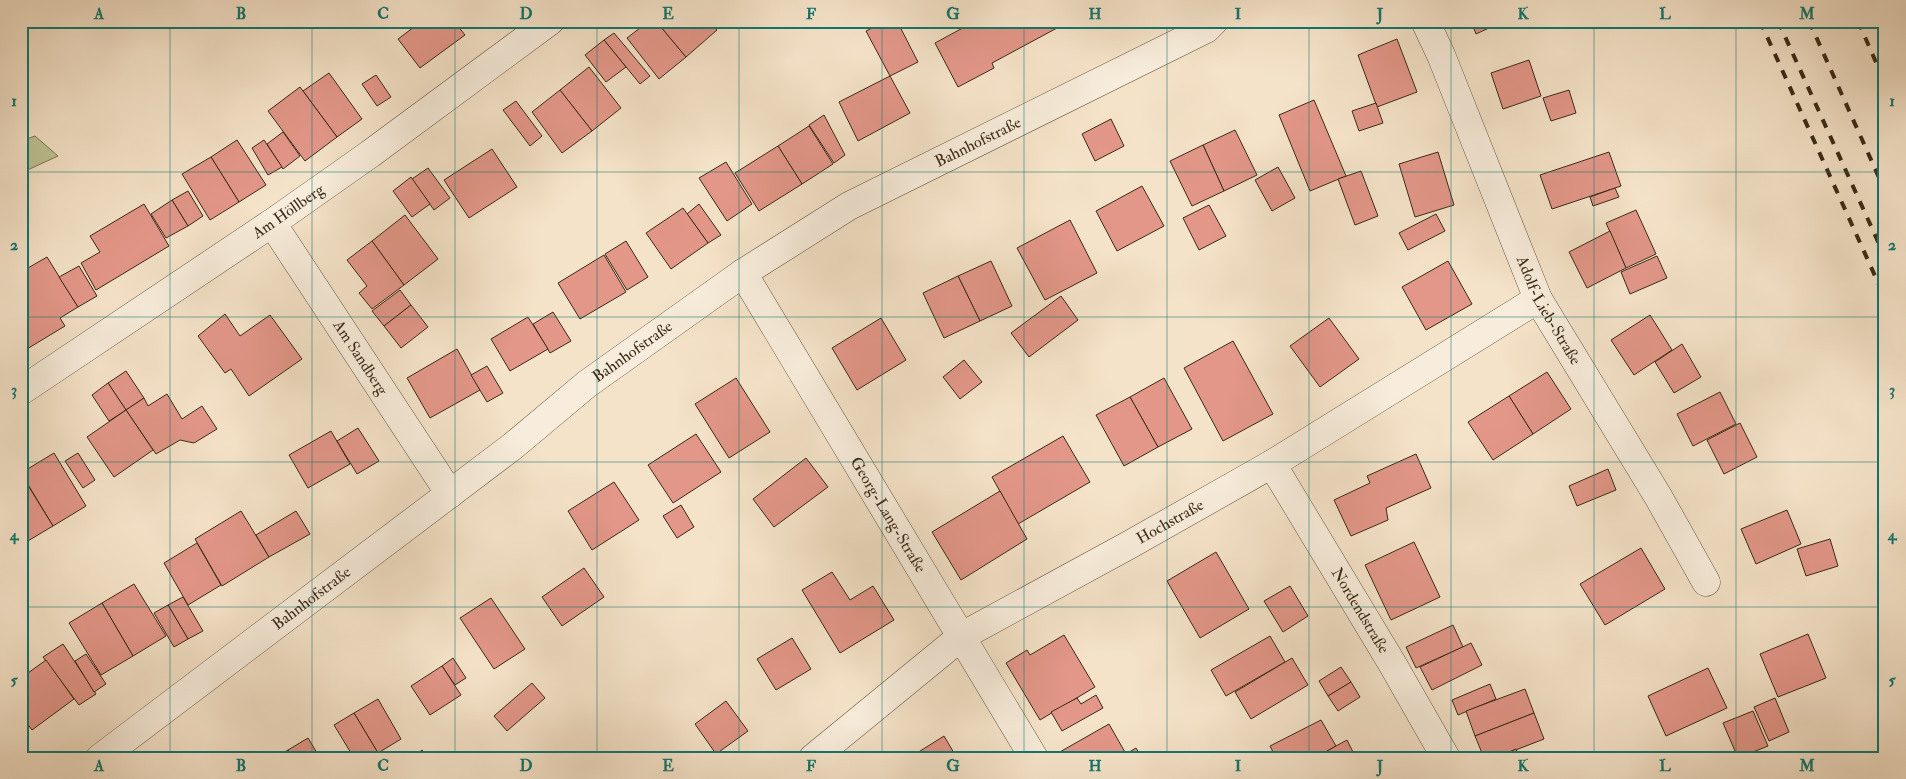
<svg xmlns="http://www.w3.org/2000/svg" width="1906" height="779" viewBox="0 0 1906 779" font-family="'IM FELL Double Pica',serif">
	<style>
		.green { fill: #bdc395; stroke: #7c7656 }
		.building { fill: #e39789; stroke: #3b2a17 }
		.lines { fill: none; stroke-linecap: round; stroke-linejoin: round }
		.street-casing { stroke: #6a5844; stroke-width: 29 }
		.street { stroke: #f8eddc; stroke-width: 28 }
		.rail { stroke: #3b2a17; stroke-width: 4; stroke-dasharray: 9 9; stroke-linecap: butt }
		.grid { fill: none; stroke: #0f766e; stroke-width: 1; stroke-opacity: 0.55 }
		.labels { text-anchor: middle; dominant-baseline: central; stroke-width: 5; stroke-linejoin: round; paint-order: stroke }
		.street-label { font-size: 16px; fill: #3b2a17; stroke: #f8eddc }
		.neatline { fill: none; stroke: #0f766e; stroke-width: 2 }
		.grid-label { font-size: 16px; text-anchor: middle; font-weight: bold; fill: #0f766e }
	</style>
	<rect width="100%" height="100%" fill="#f5e3c9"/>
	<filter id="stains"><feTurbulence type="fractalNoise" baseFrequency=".004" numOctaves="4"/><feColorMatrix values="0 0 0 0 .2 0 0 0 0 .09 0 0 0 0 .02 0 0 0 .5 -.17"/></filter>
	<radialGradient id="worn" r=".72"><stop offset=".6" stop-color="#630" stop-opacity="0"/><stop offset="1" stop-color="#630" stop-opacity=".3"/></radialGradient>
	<path class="green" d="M35 136 58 156 21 173V141Z"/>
	<g class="building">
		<path d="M422 21H454L465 35 420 68 398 39Z"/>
		<path d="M649 21H656L686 57 659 79 627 38Z"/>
		<path d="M656 21H709L717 30 686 57Z"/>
		<path d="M886 21H897L918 62 890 76 866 31Z"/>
		<path d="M968 21H1070L992 63 994 68 958 87 935 43 970 24Z"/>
		<path d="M1114 21H1128L1117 28Z"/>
		<path d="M1471 21H1504L1476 34Z"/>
		<path d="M614 33 650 76 640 84 604 40Z"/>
		<path d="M1397 39 1417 92 1377 107 1358 55Z"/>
		<path d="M604 40 626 67 606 82 585 55Z"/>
		<path d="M1529 60 1541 96 1503 109 1491 73Z"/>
		<path d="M589 67 621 108 592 131 560 90Z"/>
		<path d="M329 73 362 119 337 137 303 91Z"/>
		<path d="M376 75 391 97 377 106 362 84Z"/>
		<path d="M890 76 910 113 858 141 839 102Z"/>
		<path d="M300 87 337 137 305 161 268 111Z"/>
		<path d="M560 90 592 131 562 153 532 112Z"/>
		<path d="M1569 90 1576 113 1551 121 1543 98Z"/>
		<path d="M1314 100 1346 176 1310 191 1279 115Z"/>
		<path d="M516 101 542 136 530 146 503 110Z"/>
		<path d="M1376 103 1383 123 1359 131 1352 111Z"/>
		<path d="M824 115 845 155 834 163 809 125Z"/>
		<path d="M1111 119 1124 146 1095 161 1082 134Z"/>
		<path d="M809 126 833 164 802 184 778 146Z"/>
		<path d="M1235 130 1257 175 1224 191 1203 145Z"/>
		<path d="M283 132 300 156 283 169 267 144Z"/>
		<path d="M237 140 266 185 239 202 211 157Z"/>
		<path d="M264 140 282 167 268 175 252 148Z"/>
		<path d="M1203 145 1224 191 1192 206 1170 161Z"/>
		<path d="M778 146 802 184 759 211 735 173Z"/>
		<path d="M492 149 517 187 469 218 444 180Z"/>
		<path d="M1438 152 1454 205 1415 217 1399 164Z"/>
		<path d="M1609 152 1621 186 1552 209 1540 175Z"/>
		<path d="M211 157 239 202 210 220 182 174Z"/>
		<path d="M726 162 752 204 727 221 699 178Z"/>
		<path d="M1278 167 1295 198 1272 211 1255 180Z"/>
		<path d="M428 168 450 198 434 210 412 179Z"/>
		<path d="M1361 171 1378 216 1355 225 1338 179Z"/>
		<path d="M411 177 430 204 412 217 393 191Z"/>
		<path d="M1142 186 1164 226 1117 251 1096 211Z"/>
		<path d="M1615 188 1619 197 1593 206 1590 197Z"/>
		<path d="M188 191 203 216 188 226 172 200Z"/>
		<path d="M172 200 188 226 166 238 151 214Z"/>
		<path d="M144 204 169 246 96 290 81 263 100 252 90 236Z"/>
		<path d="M699 204 721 235 708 243 687 214Z"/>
		<path d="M1209 205 1226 236 1199 250 1183 218Z"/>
		<path d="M683 208 708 243 671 269 646 233Z"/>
		<path d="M1636 210 1656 254 1626 268 1606 223Z"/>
		<path d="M1436 214 1445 231 1408 250 1399 233Z"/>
		<path d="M405 215 438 259 404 285 372 241Z"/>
		<path d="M1070 220 1097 273 1045 300 1017 248Z"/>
		<path d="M1610 231 1626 268 1587 288 1569 252Z"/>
		<path d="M372 241 404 285 372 309 359 293 367 286 347 260Z"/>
		<path d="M626 241 648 277 627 290 605 254Z"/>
		<path d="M604 255 626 292 580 319 558 283Z"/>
		<path d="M1657 256 1667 278 1630 294 1621 272Z"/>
		<path d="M47 257 78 307 60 318 65 326 27 349 21 339V272Z"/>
		<path d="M991 261 1012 306 980 321 958 276Z"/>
		<path d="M1448 261 1472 304 1426 330 1402 287Z"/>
		<path d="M79 266 97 296 78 307 59 277Z"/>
		<path d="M958 276 980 321 944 338 923 293Z"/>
		<path d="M400 290 411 305 384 326 372 311Z"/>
		<path d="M1061 296 1078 320 1029 357 1011 333Z"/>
		<path d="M411 305 428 327 401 348 384 326Z"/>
		<path d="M553 312 571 341 550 353 533 324Z"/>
		<path d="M225 314 240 336 270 315 302 359 249 396 231 369 225 373 198 336Z"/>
		<path d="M1650 315 1672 350 1634 375 1611 340Z"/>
		<path d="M528 317 548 349 510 371 491 339Z"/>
		<path d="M881 318 906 360 857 390 832 348Z"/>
		<path d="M1329 318 1359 359 1320 387 1290 346Z"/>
		<path d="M1233 341 1273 414 1223 441 1184 368Z"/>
		<path d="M1682 344 1701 377 1674 393 1655 362Z"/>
		<path d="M457 349 480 390 430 418 407 378Z"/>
		<path d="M964 360 982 382 960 399 943 377Z"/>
		<path d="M487 366 503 393 487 402 471 375Z"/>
		<path d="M126 371 144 398 126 410 108 383Z"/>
		<path d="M1547 372 1571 409 1533 434 1509 396Z"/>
		<path d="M736 378 770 432 729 458 695 404Z"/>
		<path d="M1164 378 1192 429 1158 447 1130 397Z"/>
		<path d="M108 383 126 410 109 421 92 395Z"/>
		<path d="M1720 392 1736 424 1693 446 1677 414Z"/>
		<path d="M167 394 182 419 202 406 217 429 194 443 180 440 156 454 126 410 144 398 148 406Z"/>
		<path d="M1509 396 1533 434 1493 460 1468 422Z"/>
		<path d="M1130 397 1158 447 1124 466 1096 415Z"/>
		<path d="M126 410 153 450 114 477 87 437Z"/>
		<path d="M1740 423 1757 457 1724 474 1707 440Z"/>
		<path d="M358 428 379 461 357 474 337 441Z"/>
		<path d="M331 431 350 464 308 488 289 455Z"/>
		<path d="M696 434 721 472 673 503 648 465Z"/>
		<path d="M1063 436 1090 482 1018 524 992 477Z"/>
		<path d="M54 453 86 506 53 526 21 473Z"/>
		<path d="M78 453 95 480 83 488 65 461Z"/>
		<path d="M1416 454 1431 488 1386 508 1388 520 1351 536 1334 500 1370 483 1367 476Z"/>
		<path d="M806 458 828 487 774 527 753 499Z"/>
		<path d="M1608 469 1616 490 1577 506 1569 486Z"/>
		<path d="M21 474 53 526 21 545Z"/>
		<path d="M614 482 639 520 592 550 568 511Z"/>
		<path d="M1000 491 1027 539 961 580 932 532Z"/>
		<path d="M681 505 694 527 677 538 663 516Z"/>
		<path d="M1787 510 1801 544 1756 564 1741 529Z"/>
		<path d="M241 511 269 557 222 586 195 539Z"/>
		<path d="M296 511 310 534 269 557 256 535Z"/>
		<path d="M1830 539 1838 566 1806 576 1797 549Z"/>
		<path d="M1414 542 1440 597 1391 620 1365 565Z"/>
		<path d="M197 543 221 585 188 605 164 563Z"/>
		<path d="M1641 548 1665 589 1605 625 1580 584Z"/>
		<path d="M1216 552 1249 609 1200 638 1167 581Z"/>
		<path d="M584 568 604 597 562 626 542 597Z"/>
		<path d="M832 572 850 600 873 586 894 620 840 653 802 590Z"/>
		<path d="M134 584 166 636 133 656 102 603Z"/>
		<path d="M1290 586 1308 616 1283 632 1264 601Z"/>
		<path d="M183 597 203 631 188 639 168 605Z"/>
		<path d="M491 598 525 649 494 669 460 618Z"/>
		<path d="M102 603 133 656 101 675 69 623Z"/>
		<path d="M168 605 188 639 174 647 154 613Z"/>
		<path d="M1453 625 1463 647 1416 668 1406 647Z"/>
		<path d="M1808 634 1826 678 1778 697 1760 654Z"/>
		<path d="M1064 635 1095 687 1040 720 1006 663 1027 650 1030 655Z"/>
		<path d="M1270 636 1285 662 1226 696 1211 670Z"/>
		<path d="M792 638 811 669 776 690 757 659Z"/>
		<path d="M1471 643 1482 665 1432 690 1420 667Z"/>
		<path d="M63 644 96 694 79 705 43 657Z"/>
		<path d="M86 654 106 684 94 692 75 661Z"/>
		<path d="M453 658 466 678 455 685 442 666Z"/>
		<path d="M1292 658 1308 685 1251 719 1235 692Z"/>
		<path d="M46 660 74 699 32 730 21 715V678Z"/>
		<path d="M442 666 461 695 430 715 411 686Z"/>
		<path d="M1341 667 1351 682 1328 696 1319 681Z"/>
		<path d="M1708 668 1727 708 1666 736 1648 696Z"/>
		<path d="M1351 682 1360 697 1338 711 1328 696Z"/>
		<path d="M532 683 545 698 507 731 494 716Z"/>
		<path d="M1490 684 1496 699 1458 715 1452 700Z"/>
		<path d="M1525 689 1534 713 1475 736 1466 711Z"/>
		<path d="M1096 695 1103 708 1062 731 1051 712 1077 698 1081 704Z"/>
		<path d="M1775 698 1789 732 1769 741 1754 707Z"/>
		<path d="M378 699 401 739 378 753 354 713Z"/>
		<path d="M726 701 748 731 716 754 695 724Z"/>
		<path d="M1753 711 1768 746 1738 758 1723 723Z"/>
		<path d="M354 713 378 753 369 758H354L334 725Z"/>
		<path d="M1534 713 1544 739 1495 758H1484L1475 736Z"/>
		<path d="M1321 720 1336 746 1315 758H1276L1270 746Z"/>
		<path d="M1109 724 1126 754 1119 758H1061L1058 753Z"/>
		<path d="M944 736 957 758H909Z"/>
		<path d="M308 738 320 758H292L288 750Z"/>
		<path d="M1347 740 1356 758H1315L1336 746Z"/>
		<path d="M1136 748 1142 758H1119L1126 754Z"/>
		<path d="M1516 749 1520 758H1495Z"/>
		<path d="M288 750 292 758H274Z"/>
		<path d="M422 750 429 758H412Z"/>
	</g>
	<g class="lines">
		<g class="street-casing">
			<g id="street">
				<path id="s1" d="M1425 21 1441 55 1538 299 1659 498 1706 582"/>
				<path id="s2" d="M272 223 450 494"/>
				<path id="s3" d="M743 273 1034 758"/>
				<path id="s4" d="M21 391 272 223 370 154 550 21"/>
				<path id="s5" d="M1272 464 1393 665 1446 758"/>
				<path id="s6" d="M100 758 513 446 587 384 743 273 849 206 1206 29 1214 21"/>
				<path id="s7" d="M813 758 962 636 1129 545 1272 464 1538 299"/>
			</g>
		</g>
		<use href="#street" class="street"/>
		<g class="rail">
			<path d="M1760 21 1885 298"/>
			<path d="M1778 21 1885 257"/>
			<path d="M1809 21 1885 191"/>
			<path d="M1858 21 1885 83"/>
		</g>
	</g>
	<path class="grid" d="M170 21V758M312 21V758M455 21V758M597 21V758M739 21V758M882 21V758M1024 21V758M1167 21V758M1309 21V758M1451 21V758M1594 21V758M1736 21V758M21 172H1885M21 317H1885M21 462H1885M21 607H1885"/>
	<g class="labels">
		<g class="street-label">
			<text stroke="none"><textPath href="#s6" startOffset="1075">Bahnhofstraße</textPath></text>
			<text stroke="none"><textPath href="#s4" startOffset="322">Am Höllberg</textPath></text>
			<text stroke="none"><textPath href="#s1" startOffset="315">Adolf-Lieb-Straße</textPath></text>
			<text stroke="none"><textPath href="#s6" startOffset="670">Bahnhofstraße</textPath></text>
			<text stroke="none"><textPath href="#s2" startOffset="161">Am Sandberg</textPath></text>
			<text stroke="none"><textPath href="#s3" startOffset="282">Georg-Lang-Straße</textPath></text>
			<text stroke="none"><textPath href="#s7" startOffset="430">Hochstraße</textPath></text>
			<text stroke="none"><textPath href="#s6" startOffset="265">Bahnhofstraße</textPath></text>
			<text stroke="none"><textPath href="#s5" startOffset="171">Nordendstraße</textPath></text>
		</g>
	</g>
	<rect width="1906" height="779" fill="none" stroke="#f5e3c9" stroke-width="55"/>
	<rect x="28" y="28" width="1850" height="724" class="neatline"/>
	<g class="grid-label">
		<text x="99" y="19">A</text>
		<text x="241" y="19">B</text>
		<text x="383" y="19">C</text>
		<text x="526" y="19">D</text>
		<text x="668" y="19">E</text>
		<text x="811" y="19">F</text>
		<text x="953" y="19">G</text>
		<text x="1095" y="19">H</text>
		<text x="1238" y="19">I</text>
		<text x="1380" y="19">J</text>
		<text x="1523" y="19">K</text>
		<text x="1665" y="19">L</text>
		<text x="1807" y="19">M</text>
		<text x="14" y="106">1</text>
		<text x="1892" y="106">1</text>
		<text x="14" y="250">2</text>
		<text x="1892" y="250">2</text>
		<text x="14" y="395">3</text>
		<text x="1892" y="395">3</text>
		<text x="14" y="540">4</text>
		<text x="1892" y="540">4</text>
		<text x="14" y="685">5</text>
		<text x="1892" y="685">5</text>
		<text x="99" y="771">A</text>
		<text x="241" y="771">B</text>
		<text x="383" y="771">C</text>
		<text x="526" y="771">D</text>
		<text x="668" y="771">E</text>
		<text x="811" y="771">F</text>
		<text x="953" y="771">G</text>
		<text x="1095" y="771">H</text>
		<text x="1238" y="771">I</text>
		<text x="1380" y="771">J</text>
		<text x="1523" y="771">K</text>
		<text x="1665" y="771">L</text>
		<text x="1807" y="771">M</text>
	</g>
	<rect width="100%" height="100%" filter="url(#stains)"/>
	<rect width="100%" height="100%" fill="url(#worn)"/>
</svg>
